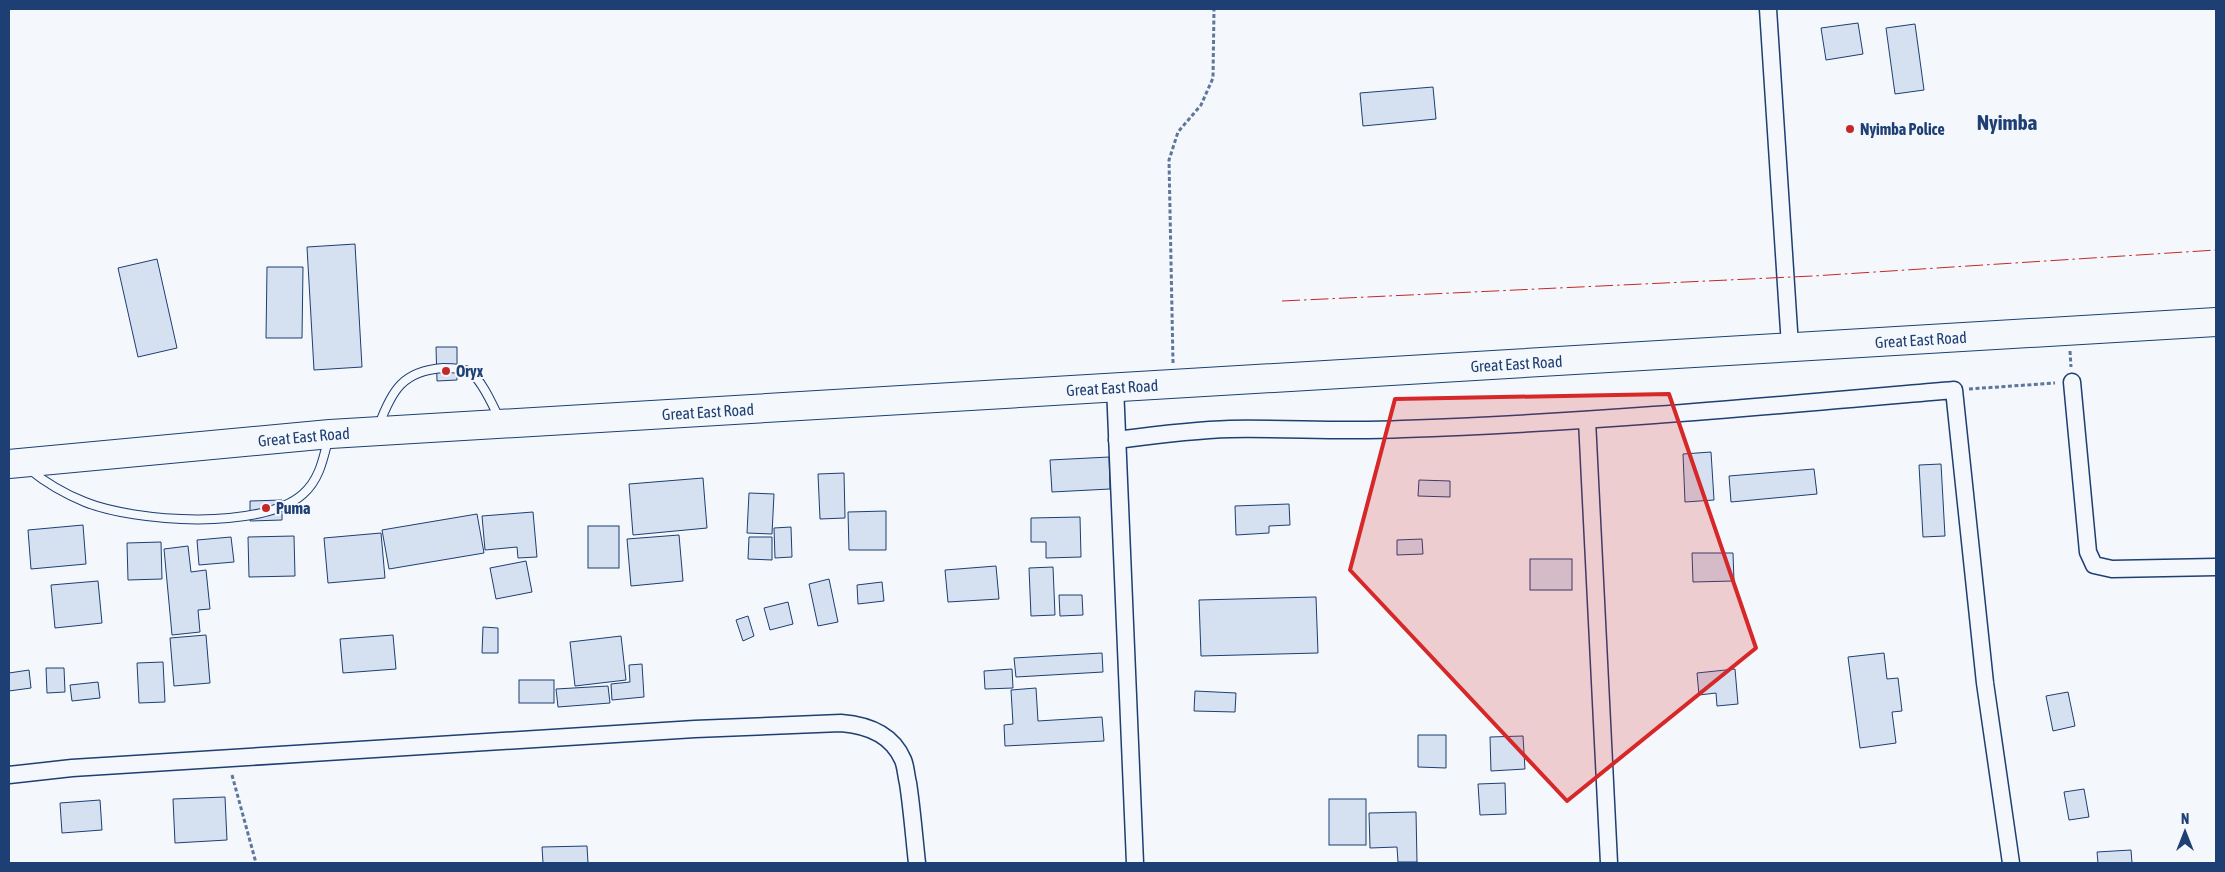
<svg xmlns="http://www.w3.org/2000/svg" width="2225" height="872" viewBox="0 0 2225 872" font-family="'Asap Condensed',sans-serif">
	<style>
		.building { fill: #d5e0f0; stroke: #1d3f73 }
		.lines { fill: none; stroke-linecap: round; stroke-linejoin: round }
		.lane-casing { stroke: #1d3f73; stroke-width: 10 }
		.street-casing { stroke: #1d3f73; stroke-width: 19 }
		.highway-casing { stroke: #1d3f73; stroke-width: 30 }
		.path { stroke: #5e769c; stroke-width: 3; stroke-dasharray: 4 2.5; stroke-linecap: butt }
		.lane { stroke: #f4f7fb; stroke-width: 8 }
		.street { stroke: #f4f7fb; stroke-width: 16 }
		.highway { stroke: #f4f7fb; stroke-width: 28 }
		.power { stroke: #c62828; stroke-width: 1; stroke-dasharray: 18 4 2.5 4; stroke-linecap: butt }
		.marked { fill: #d62828; fill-opacity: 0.2; stroke: #d62828; stroke-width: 4; stroke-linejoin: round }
		.poi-dot { fill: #c62828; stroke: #f4f7fb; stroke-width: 2 }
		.labels { text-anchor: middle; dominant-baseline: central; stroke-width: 4; stroke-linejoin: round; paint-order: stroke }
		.poi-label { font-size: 16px; font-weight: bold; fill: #1d3f73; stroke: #f4f7fb; text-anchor: start }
		.street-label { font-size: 16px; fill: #1d3f73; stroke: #f4f7fb }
		.district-label { font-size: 21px; font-weight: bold; fill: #1d3f73; stroke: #f4f7fb }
	</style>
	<rect width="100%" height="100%" fill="#f4f7fb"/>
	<g class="building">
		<path d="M1858 23 1863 54 1826 60 1821 28Z"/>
		<path d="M1915 24 1924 90 1895 94 1886 28Z"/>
		<path d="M1433 87 1436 119 1363 126 1360 93Z"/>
		<path d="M355 244 362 367 314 370 307 247Z"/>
		<path d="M157 259 177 348 138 357 118 268Z"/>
		<path d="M267 267H303L302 338H266Z"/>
		<path d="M436 347H457V380L437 381Z"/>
		<path d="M1711 452 1714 500 1685 502 1683 454Z"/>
		<path d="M1109 457 1110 489 1052 492 1050 460Z"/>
		<path d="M1941 464 1945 536 1923 537 1919 465Z"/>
		<path d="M1814 469 1817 494 1731 502 1729 476Z"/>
		<path d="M844 473 845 518 820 519 818 474Z"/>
		<path d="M703 478 707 528 633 535 629 484Z"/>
		<path d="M1419 480 1450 481V497L1418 496Z"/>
		<path d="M749 493 774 494 772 534 747 533Z"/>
		<path d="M282 500V520L250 521V501Z"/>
		<path d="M1289 504 1290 525 1269 526V533L1236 535 1235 506Z"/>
		<path d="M886 511V550H849L848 512Z"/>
		<path d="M533 512 537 557 518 558 517 547 485 550 482 516Z"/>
		<path d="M477 514 484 553 389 569 382 530Z"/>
		<path d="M1080 517 1081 557 1046 558V542H1031V518Z"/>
		<path d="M83 525 86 564 31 569 28 530Z"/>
		<rect x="588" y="526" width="31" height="42"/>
		<path d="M791 527 792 557 775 558 774 528Z"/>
		<path d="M381 533 385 578 328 583 324 538Z"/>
		<path d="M679 535 683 581 631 586 627 539Z"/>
		<path d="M294 536 295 576 249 577 248 537Z"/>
		<path d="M231 537 234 562 199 565 197 540Z"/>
		<path d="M749 537H772V560L748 559Z"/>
		<path d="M1422 539 1423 554 1397 555V540Z"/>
		<path d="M161 542 162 579 128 580 127 543Z"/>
		<path d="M188 546 191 572 206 570 210 609 198 610 200 632 172 635 164 549Z"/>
		<path d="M1692 553H1733L1734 581 1693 582Z"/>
		<rect x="1530" y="559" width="42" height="31"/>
		<path d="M526 561 532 592 496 599 490 568Z"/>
		<path d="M996 566 999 599 948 602 945 570Z"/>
		<path d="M1053 567 1055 615 1031 616 1029 568Z"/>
		<path d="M829 579 838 622 818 626 809 584Z"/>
		<path d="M98 581 102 623 55 628 51 585Z"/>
		<path d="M882 582 884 601 858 604 857 585Z"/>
		<path d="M1059 595H1082L1083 615 1060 616Z"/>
		<path d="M1316 597 1318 653 1201 656 1199 600Z"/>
		<path d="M788 602 793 624 770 630 764 608Z"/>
		<path d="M748 616 754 636 743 641 736 620Z"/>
		<path d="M483 627 498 628V653H482Z"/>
		<path d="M206 635 210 683 174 686 170 638Z"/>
		<path d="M393 635 396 669 343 673 340 639Z"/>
		<path d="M621 636 626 680 575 686 570 642Z"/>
		<path d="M1102 653 1103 672 1016 677 1014 658Z"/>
		<path d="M1884 653 1887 679 1898 678 1902 711 1892 712 1896 743 1860 748 1848 657Z"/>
		<path d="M163 662 165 702 139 703 137 663Z"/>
		<path d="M642 664 644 697 612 700 611 684 630 682 629 665Z"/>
		<path d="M46 668H64L65 692 47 693Z"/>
		<path d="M1012 669 1013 688 985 689 984 671Z"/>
		<path d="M1735 669 1738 704 1717 706 1716 693 1699 695 1697 673Z"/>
		<path d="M29 670 31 688 9 691V673Z"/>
		<rect x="519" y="680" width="35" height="23"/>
		<path d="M98 682 100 698 72 701 70 685Z"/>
		<path d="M608 686 610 703 558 707 556 689Z"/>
		<path d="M1036 688 1038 721 1102 717 1104 741 1005 746 1004 725 1013 724 1011 690Z"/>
		<path d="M1195 691 1236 693 1235 712 1194 711Z"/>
		<path d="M2068 692 2075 726 2053 731 2046 696Z"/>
		<path d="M1418 735H1446V768L1418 767Z"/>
		<path d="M1523 736 1525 769 1491 771 1490 737Z"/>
		<path d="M1505 783 1506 814 1480 815 1478 784Z"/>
		<path d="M2084 789 2089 817 2069 820 2064 792Z"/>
		<path d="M225 797 227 840 175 843 173 799Z"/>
		<rect x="1329" y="799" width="37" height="46"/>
		<path d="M100 800 102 830 62 833 60 803Z"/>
		<path d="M1416 812 1417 862H1398L1397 847 1370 848 1369 813Z"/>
		<path d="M587 846 588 863H543L542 847Z"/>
		<path d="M2131 850 2132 863H2098L2097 852Z"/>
	</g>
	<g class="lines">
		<g class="lane-casing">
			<g id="lane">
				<path d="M379 425C392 390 403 371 443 368 451 368 463 368 470 372 482 380 493 406 499 418"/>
				<path d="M29 469C46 483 65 494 85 502 134 522 262 531 303 494 319 480 323 460 328 440"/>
			</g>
		</g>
		<g class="street-casing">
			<g id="street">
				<path d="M1768 9 1790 346"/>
				<path d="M2072 382 2088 552 2094 565 2112 569 2216 567"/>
				<path d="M1115 386 1135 863"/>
				<path d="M1587 420 1609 863"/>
				<path d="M1117 440C1155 435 1192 430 1230 429 1288 428 1346 432 1403 429 1587 423 1770 406 1954 390L1985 683 2011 863"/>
				<path d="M9 775 72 768 695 729 841 723C867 725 892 734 903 760 906 767 906 776 908 783 912 809 914 836 917 863"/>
			</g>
		</g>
		<g class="highway-casing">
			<g id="highway">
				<path id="s1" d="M9 464 330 434 2216 322"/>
			</g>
		</g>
		<g class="path">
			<path d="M2070 351 2071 367"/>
			<path d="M1173 363 1169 160 1178 132 1201 105 1213 78 1214 9"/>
			<path d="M1969 389 2055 383"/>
			<path d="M232 775 256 863"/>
		</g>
		<use href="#lane" class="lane"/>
		<use href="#street" class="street"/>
		<use href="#highway" class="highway"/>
		<path class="power" d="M1282 301 1813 276 2216 250"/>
	</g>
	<path class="marked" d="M1669 394 1756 648 1567 801 1350 570 1395 399Z"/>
	<g class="poi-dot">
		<circle cx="1850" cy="129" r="5"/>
		<circle cx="446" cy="371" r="5"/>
		<circle cx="266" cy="508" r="5"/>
	</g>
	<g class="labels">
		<g class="poi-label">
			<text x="1860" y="129">Nyimba Police</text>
			<text x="456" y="371">Oryx</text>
			<text x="276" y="508">Puma</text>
		</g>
		<g class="street-label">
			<text stroke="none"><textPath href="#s1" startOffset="1916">Great East Road</textPath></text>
			<text stroke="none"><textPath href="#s1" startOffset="1511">Great East Road</textPath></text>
			<text stroke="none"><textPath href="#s1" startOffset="1106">Great East Road</textPath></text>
			<text stroke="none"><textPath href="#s1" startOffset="701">Great East Road</textPath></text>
			<text stroke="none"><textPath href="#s1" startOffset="296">Great East Road</textPath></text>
		</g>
		<g class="district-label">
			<text x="2007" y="122">Nyimba</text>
		</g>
	</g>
	<rect width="2225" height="872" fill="none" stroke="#1d3f73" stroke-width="20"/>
	<g transform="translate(2185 832)" stroke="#f4f7fb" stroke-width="4" paint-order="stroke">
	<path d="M0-4L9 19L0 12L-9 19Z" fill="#1d3f73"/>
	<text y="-8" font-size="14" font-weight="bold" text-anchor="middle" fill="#1d3f73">N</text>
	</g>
</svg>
